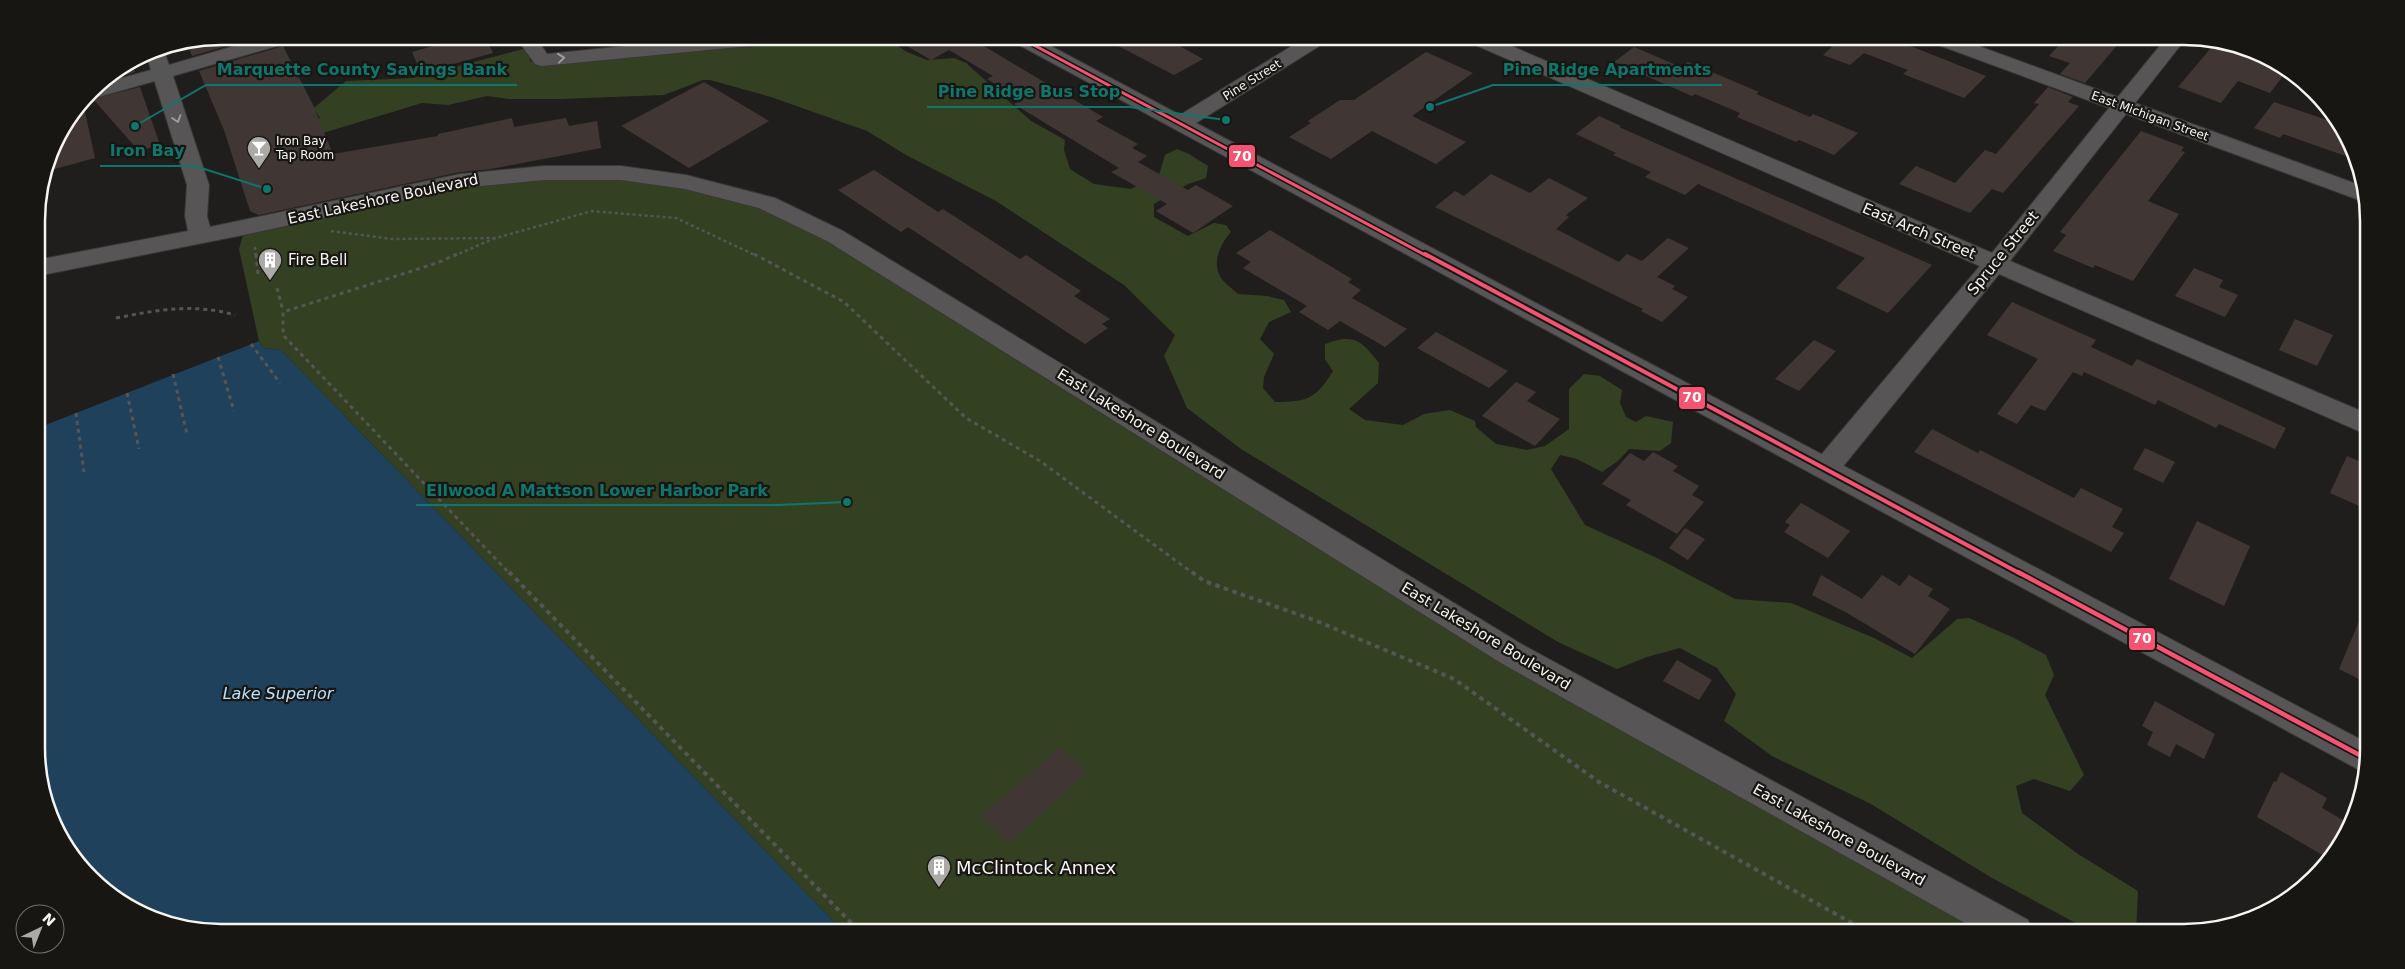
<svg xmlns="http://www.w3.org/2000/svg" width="2405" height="969" viewBox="0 0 2405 969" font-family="'DejaVu Sans',sans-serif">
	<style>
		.green { fill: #334122 }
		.water { fill: #1f415b }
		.building { fill: #403735 }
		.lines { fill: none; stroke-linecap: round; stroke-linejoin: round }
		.minor-casing { stroke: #393837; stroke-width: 2 }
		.tertiary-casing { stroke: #393837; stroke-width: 2 }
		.primary-casing { stroke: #393837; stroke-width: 2 }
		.path-far2 { stroke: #575554; stroke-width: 2.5; stroke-dasharray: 3 3; stroke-linecap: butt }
		.path-far1 { stroke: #575554; stroke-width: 3; stroke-dasharray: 4 4; stroke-linecap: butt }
		.path { stroke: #575554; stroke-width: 4; stroke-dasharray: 4.5 4.5; stroke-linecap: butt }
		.minor { fill: #575555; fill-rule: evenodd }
		.tertiary { fill: #575555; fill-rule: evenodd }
		.primary { fill: #575656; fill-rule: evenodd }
		.bus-1-far2-casing { stroke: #181612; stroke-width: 6 }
		.bus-1-far1-casing { stroke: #181612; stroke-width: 8 }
		.bus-1-casing { stroke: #181612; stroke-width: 8 }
		.bus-1-far2 { stroke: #f65372; stroke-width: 3 }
		.bus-1-far1 { stroke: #f65372; stroke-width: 4 }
		.bus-1 { stroke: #f65372; stroke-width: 4.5 }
		.oneway { stroke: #9f9d9c }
		.labels { text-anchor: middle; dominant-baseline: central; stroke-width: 4.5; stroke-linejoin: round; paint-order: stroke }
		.far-street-label { font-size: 12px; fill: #f6f5f2; stroke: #181612 }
		.far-poi-label { font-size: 12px; fill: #f6f5f2; stroke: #181612; text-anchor: start }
		.street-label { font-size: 15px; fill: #f6f5f2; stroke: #181612 }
		.poi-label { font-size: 15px; fill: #f6f5f2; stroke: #181612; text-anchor: start }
		.water-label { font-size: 16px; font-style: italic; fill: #bbe0fe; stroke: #181612 }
		.near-poi-label { font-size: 18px; fill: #f6f5f2; stroke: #181612; text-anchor: start }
		.rim { fill: none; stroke: #f6f5f2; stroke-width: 2.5 }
		.leader { fill: none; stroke: #0f766e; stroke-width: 2 }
		.callout-dot { fill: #0f766e; stroke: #181612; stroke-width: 2 }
		.callout-label { font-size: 16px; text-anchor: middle; font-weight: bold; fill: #0f766e; stroke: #181612; stroke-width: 4.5; stroke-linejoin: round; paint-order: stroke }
		.line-badge { stroke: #181612; stroke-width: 2 }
		.badge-label { font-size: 14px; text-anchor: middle; font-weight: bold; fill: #fff }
	</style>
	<rect width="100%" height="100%" fill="#201e1c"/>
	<g class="green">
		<path d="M824 36H883L907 52 927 60 954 58 966 63 1031 121 1065 140 1064 150 1070 169 1094 184 1131 189 1159 175 1165 155 1177 149 1189 154 1208 166 1206 178 1188 184 1154 204V217L1188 236 1214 223 1226 225 1231 232C1221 243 1211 262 1221 278 1225 284 1233 289 1238 294L1267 296 1284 300 1291 312 1269 322 1260 339 1274 354 1264 377 1263 388 1275 402C1307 402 1316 399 1333 371L1325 359V344C1354 333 1361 340 1379 363L1378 383 1349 409 1365 420 1403 425 1424 414 1450 410 1475 421 1476 427 1496 444 1527 450 1545 446 1569 429V389L1584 374 1600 376 1622 390 1620 403 1626 417 1636 422 1646 416 1673 422 1671 443 1660 451 1629 449 1618 461 1602 472 1577 459 1560 455 1551 469 1585 525 1657 558 1735 599 1791 603 1874 638 1912 658 1957 619 1969 618 2014 638 2046 655 2054 675 2045 695 2084 775 2070 791 2034 779 2016 786 2022 813 2078 854 2138 891 2136 932H2108L2087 929 1992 878 1871 804 1772 756 1724 721 1736 694 1717 668 1680 648 1647 657 1617 669 1558 642 1241 449 1187 408 1164 356 1175 335 1124 285 996 201 906 155 867 131 771 97 710 80H703L664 95 561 99H509L487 96 448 105 422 103 323 133 308 125 320 118 314 108 346 81 413 78 523 49 529 52 530 61 541 64Z"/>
		<path d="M621 173 767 203 1512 654 2015 932 845 933 281 350 263 348 259 341 239 249 245 228 460 181Z"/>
	</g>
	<path class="water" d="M259 341 263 348 281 350 845 933H221C202 930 179 929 161 923 117 907 67 866 52 821L39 710 38 428Z"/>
	<g class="building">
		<path d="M221 36H261L192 56 187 43Z"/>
		<path d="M436 36H485L493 53 421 73 412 52 440 44Z"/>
		<path d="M890 36H977L972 39 1103 117 1096 121 1138 144 1132 148 1147 156 1138 162 1188 190 1196 185 1233 206 1193 233 1156 211 1167 204 1111 172 1119 168 1014 104 1022 100 987 79 993 76 949 50 931 60Z"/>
		<path d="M1099 36H1162L1203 59 1174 75Z"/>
		<path d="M1826 36H1885L1986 76 1964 98 1903 74 1908 70 1864 53 1850 65 1823 55 1837 42Z"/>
		<path d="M2067 36H2125L2085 83 2060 74 2070 63 2049 56Z"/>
		<path d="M2216 42 2244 46 2288 69 2270 93 2238 81 2221 103 2178 87Z"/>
		<path d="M283 46 314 107 333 154 438 136V134L512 118 514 127 566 118 569 126 597 121 601 148 491 169 460 172 259 215 250 211 224 130 199 71Z"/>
		<path d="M1634 47 1681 67 1688 62 1759 92 1756 94 1810 117 1813 114 1858 133 1834 155 1799 140 1796 142 1737 117 1740 113 1695 94 1692 96 1614 62Z"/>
		<path d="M1426 52 1473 73 1412 116 1466 142 1436 164 1372 131 1331 159 1289 137 1311 123 1308 121 1340 100H1354Z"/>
		<path d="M131 62 135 72 99 83V82Z"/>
		<path d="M704 82 769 121 689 168 621 126Z"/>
		<path d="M140 87 160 145 139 151 93 99Z"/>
		<path d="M2048 87 2073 97 2068 102 2079 106 2003 193 1992 189 1970 213 1899 184 1916 166 1955 183 1985 150 1996 154 2039 104 2034 103Z"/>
		<path d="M2274 102 2327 120 2331 112 2355 150 2357 160 2283 134 2280 138 2254 128Z"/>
		<path d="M83 103 95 158 47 171 55 139Z"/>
		<path d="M1599 116 1621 126 1619 127 1932 265 1888 313 1836 288 1865 258 1698 184 1685 195 1645 177 1651 172 1613 155 1616 153 1576 134Z"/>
		<path d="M2141 131 2184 147 2181 151 2185 152 2148 201 2179 214 2133 281 2095 265 2093 268 2053 251 2066 235 2060 232Z"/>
		<path d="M874 170 938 212 943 209 1020 259 1026 255 1081 291 1074 296 1110 319 1102 324 1108 328 1085 344 908 227 901 232 838 190Z"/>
		<path d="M1491 174 1530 193 1549 178 1588 198 1566 215 1569 217 1556 229 1619 262 1627 254 1642 261 1668 238 1689 248 1657 277 1675 286 1672 289 1688 297 1662 322 1641 311 1643 309 1435 207 1455 191 1464 196Z"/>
		<path d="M1270 230 1352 279 1348 282 1361 290 1352 298 1407 329 1385 347 1340 321 1328 330 1299 312 1307 306 1243 268 1251 262 1236 253Z"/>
		<path d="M2194 268 2223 280 2219 287 2238 295 2225 317 2175 296Z"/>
		<path d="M2012 302 2096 340 2091 347 2132 366 2137 359 2286 428 2275 449 2219 424 2216 428 2158 400 2155 405 2084 372 2082 376 2073 372 2045 411 2031 405 2017 424 1997 414 2038 359 1987 335Z"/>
		<path d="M2295 319 2333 335 2317 366 2279 350Z"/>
		<path d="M1436 332 1508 371 1489 388 1417 348Z"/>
		<path d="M1814 340 1836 351 1799 391 1775 379Z"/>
		<path d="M1516 382 1536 392 1527 401 1560 419 1535 446 1482 416Z"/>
		<path d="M1932 429 1978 453 1980 450 2074 498 2081 488 2123 509 2112 527 2124 533 2111 552 1914 452Z"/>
		<path d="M2145 448 2175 462 2163 483 2133 469Z"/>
		<path d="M1653 452 1678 466 1673 471 1699 486 1692 495 1704 502 1677 534 1626 505 1631 500 1602 484 1630 453 1644 461Z"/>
		<path d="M2347 456 2368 465V510L2330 493Z"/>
		<path d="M1801 503 1850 531 1828 558 1784 532 1790 525 1785 522Z"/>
		<path d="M2197 521 2250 546 2224 606 2169 579Z"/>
		<path d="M1685 528 1705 539 1688 560 1669 548Z"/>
		<path d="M1821 575 1862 599 1882 575 1900 586 1909 575 1933 589 1928 596 1950 609 1915 654 1849 614 1812 595Z"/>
		<path d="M2368 600 2369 684 2339 669Z"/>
		<path d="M1677 660 1712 680 1699 700 1663 681Z"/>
		<path d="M2155 701 2215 734 2204 759 2176 744 2170 757 2147 745 2153 732 2142 726Z"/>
		<path d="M1060 747 1087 772 1009 843 981 816Z"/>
		<path d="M2281 772 2327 798 2322 808 2350 824 2331 860 2257 817 2274 781 2276 782Z"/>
	</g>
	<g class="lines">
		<g class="minor-casing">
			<g id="minor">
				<path d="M515 36H535L547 54 726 36H799L796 40 789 42 542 66 535 64Z"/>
				<path d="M1461 36H1488L1992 253 2109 108 1925 40 1922 36H1951L2118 97 2168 36 2187 37 2135 103 2365 187 2367 203 2126 114 2010 261 2368 414V435L1999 274 1836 475 1826 478 1816 475 1812 468 1816 461 1980 266 1464 40Z"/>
			</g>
		</g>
		<g class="tertiary-casing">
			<g id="tertiary">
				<path d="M269 36H301L298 40 173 76 209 185 207 216 210 227 460 174 544 166H621L686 175 775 198 843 231 1523 645 2028 920 2033 932H1981L1501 663 827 241 759 208 685 189 621 180H544L460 188 253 233 37 276V260L188 231 185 216 187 185 152 73 155 69Z"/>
				<path d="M1007 36H1032L1180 115 1308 36H1332L1329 40 1196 123 2369 744 2365 773 1010 40Z"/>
			</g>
		</g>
		<g class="primary-casing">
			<path id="primary" d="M163 48 172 73 169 77 98 97 87 98 97 85 151 70 146 53Z"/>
		</g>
		<g class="path-far2">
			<path d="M331 231 392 239 496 238 592 211 676 218 757 256"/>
			<path d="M255 247 256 256"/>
			<path d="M454 256 495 238"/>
		</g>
		<g class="path-far1">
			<path d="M256 254 258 274"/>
			<path d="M457 254 437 263 283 312V335L510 574"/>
			<path d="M754 254 844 302 966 418 1040 461 1194 574"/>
			<path d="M277 288 283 311"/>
			<path d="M116 318C157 310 194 303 235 315"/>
			<path d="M251 344 280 383"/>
			<path d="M218 357 234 411"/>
			<path d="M173 374 187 434"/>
			<path d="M127 393 139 449"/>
			<path d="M76 413 84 472"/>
		</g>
		<g class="path">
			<path d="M509 572 861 933"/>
			<path d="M1192 572 1204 581 1314 620 1454 679 1599 782 1868 932"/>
		</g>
		<use href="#minor" class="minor"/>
		<use href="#tertiary" class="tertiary"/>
		<use href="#primary" class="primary"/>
		<g class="bus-1-far2-casing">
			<path id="bus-1-far2" d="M1017 36 1427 256"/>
		</g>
		<g class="bus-1-far1-casing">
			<path id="bus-1-far1" d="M1425 254 2021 574"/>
		</g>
		<g class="bus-1-casing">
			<path id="bus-1" d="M2018 572 2367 759"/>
		</g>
		<use href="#bus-1-far2" class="bus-1-far2"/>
		<use href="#bus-1-far1" class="bus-1-far1"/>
		<use href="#bus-1" class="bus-1"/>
	</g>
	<defs><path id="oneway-chevron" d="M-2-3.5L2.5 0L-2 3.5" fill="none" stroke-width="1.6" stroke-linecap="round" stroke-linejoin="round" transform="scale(1.25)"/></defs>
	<g class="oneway">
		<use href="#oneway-chevron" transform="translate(561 58) rotate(-6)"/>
		<use href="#oneway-chevron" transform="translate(177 119) rotate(72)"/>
	</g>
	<defs>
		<g id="bar-pin" transform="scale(1.25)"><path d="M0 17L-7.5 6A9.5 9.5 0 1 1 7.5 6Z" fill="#abaaa7" stroke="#181612"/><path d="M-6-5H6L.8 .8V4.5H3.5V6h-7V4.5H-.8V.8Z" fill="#fff"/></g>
		<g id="building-pin" transform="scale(1.25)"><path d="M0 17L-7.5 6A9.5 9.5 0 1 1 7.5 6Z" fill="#abaaa7" stroke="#181612"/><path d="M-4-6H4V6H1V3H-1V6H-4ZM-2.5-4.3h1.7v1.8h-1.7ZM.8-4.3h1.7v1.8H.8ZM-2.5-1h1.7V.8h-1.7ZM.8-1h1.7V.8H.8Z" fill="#fff"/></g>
	</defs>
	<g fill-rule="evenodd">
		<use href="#bar-pin" x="259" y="148"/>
		<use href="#building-pin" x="270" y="260"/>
		<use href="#building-pin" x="939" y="867"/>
	</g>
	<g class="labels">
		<g class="far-street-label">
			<text transform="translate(1252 80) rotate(-32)">Pine Street</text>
			<text transform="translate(2150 116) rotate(20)">East Michigan Street</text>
		</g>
		<g class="far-poi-label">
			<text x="276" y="141">Iron Bay<tspan x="276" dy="14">Tap Room</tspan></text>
		</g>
		<g class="street-label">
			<text transform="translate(383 199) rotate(-12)">East Lakeshore Boulevard</text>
			<text transform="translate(1919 231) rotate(23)">East Arch Street</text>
			<text transform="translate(2003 253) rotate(-51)">Spruce Street</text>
			<text transform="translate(1141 424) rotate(32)">East Lakeshore Boulevard</text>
			<text transform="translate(1486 636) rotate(31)">East Lakeshore Boulevard</text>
			<text transform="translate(1839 835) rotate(29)">East Lakeshore Boulevard</text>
		</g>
		<g class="poi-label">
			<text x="288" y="260">Fire Bell</text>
		</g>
		<g class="water-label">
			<text x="278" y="693">Lake Superior</text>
		</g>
		<g class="near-poi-label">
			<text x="956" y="867">McClintock Annex</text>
		</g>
	</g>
	<path d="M0 0H2405V969H0ZM221 45H2184A176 176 0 0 1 2360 221V748A176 176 0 0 1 2184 924H221A176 176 0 0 1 45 748V221A176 176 0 0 1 221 45Z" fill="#181612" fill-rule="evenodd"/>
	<path class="rim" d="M221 45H2184A176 176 0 0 1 2360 221V748A176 176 0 0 1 2184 924H221A176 176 0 0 1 45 748V221A176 176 0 0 1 221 45Z"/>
	<path class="leader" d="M135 126L206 85H517M1430 107L1493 85H1722M1226 120L1130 107H927M267 189L195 166H100M847 502L778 505H416"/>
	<g class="callout-dot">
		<circle cx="135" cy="126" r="5"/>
		<circle cx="1430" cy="107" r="5"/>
		<circle cx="1226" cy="120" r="5"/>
		<circle cx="267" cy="189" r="5"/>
		<circle cx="847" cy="502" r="5"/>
	</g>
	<g class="callout-label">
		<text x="362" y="75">Marquette County Savings Bank</text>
		<text x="1607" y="75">Pine Ridge Apartments</text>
		<text x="1029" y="97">Pine Ridge Bus Stop</text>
		<text x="147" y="156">Iron Bay</text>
		<text x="597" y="496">Ellwood A Mattson Lower Harbor Park</text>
	</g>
	<g class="line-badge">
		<rect x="1228" y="144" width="28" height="24" rx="5" fill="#f65372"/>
		<rect x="1678" y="386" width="28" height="24" rx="5" fill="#f65372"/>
		<rect x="2128" y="627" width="28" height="24" rx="5" fill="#f65372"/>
	</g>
	<g class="badge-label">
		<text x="1242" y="161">70</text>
		<text x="1692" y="402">70</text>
		<text x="2142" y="643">70</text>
	</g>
	<g transform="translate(40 929) rotate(43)"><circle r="24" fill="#181612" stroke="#716f6c"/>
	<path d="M0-4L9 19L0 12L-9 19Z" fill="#abaaa7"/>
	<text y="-8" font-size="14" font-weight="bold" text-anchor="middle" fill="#f6f5f2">N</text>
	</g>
</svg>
